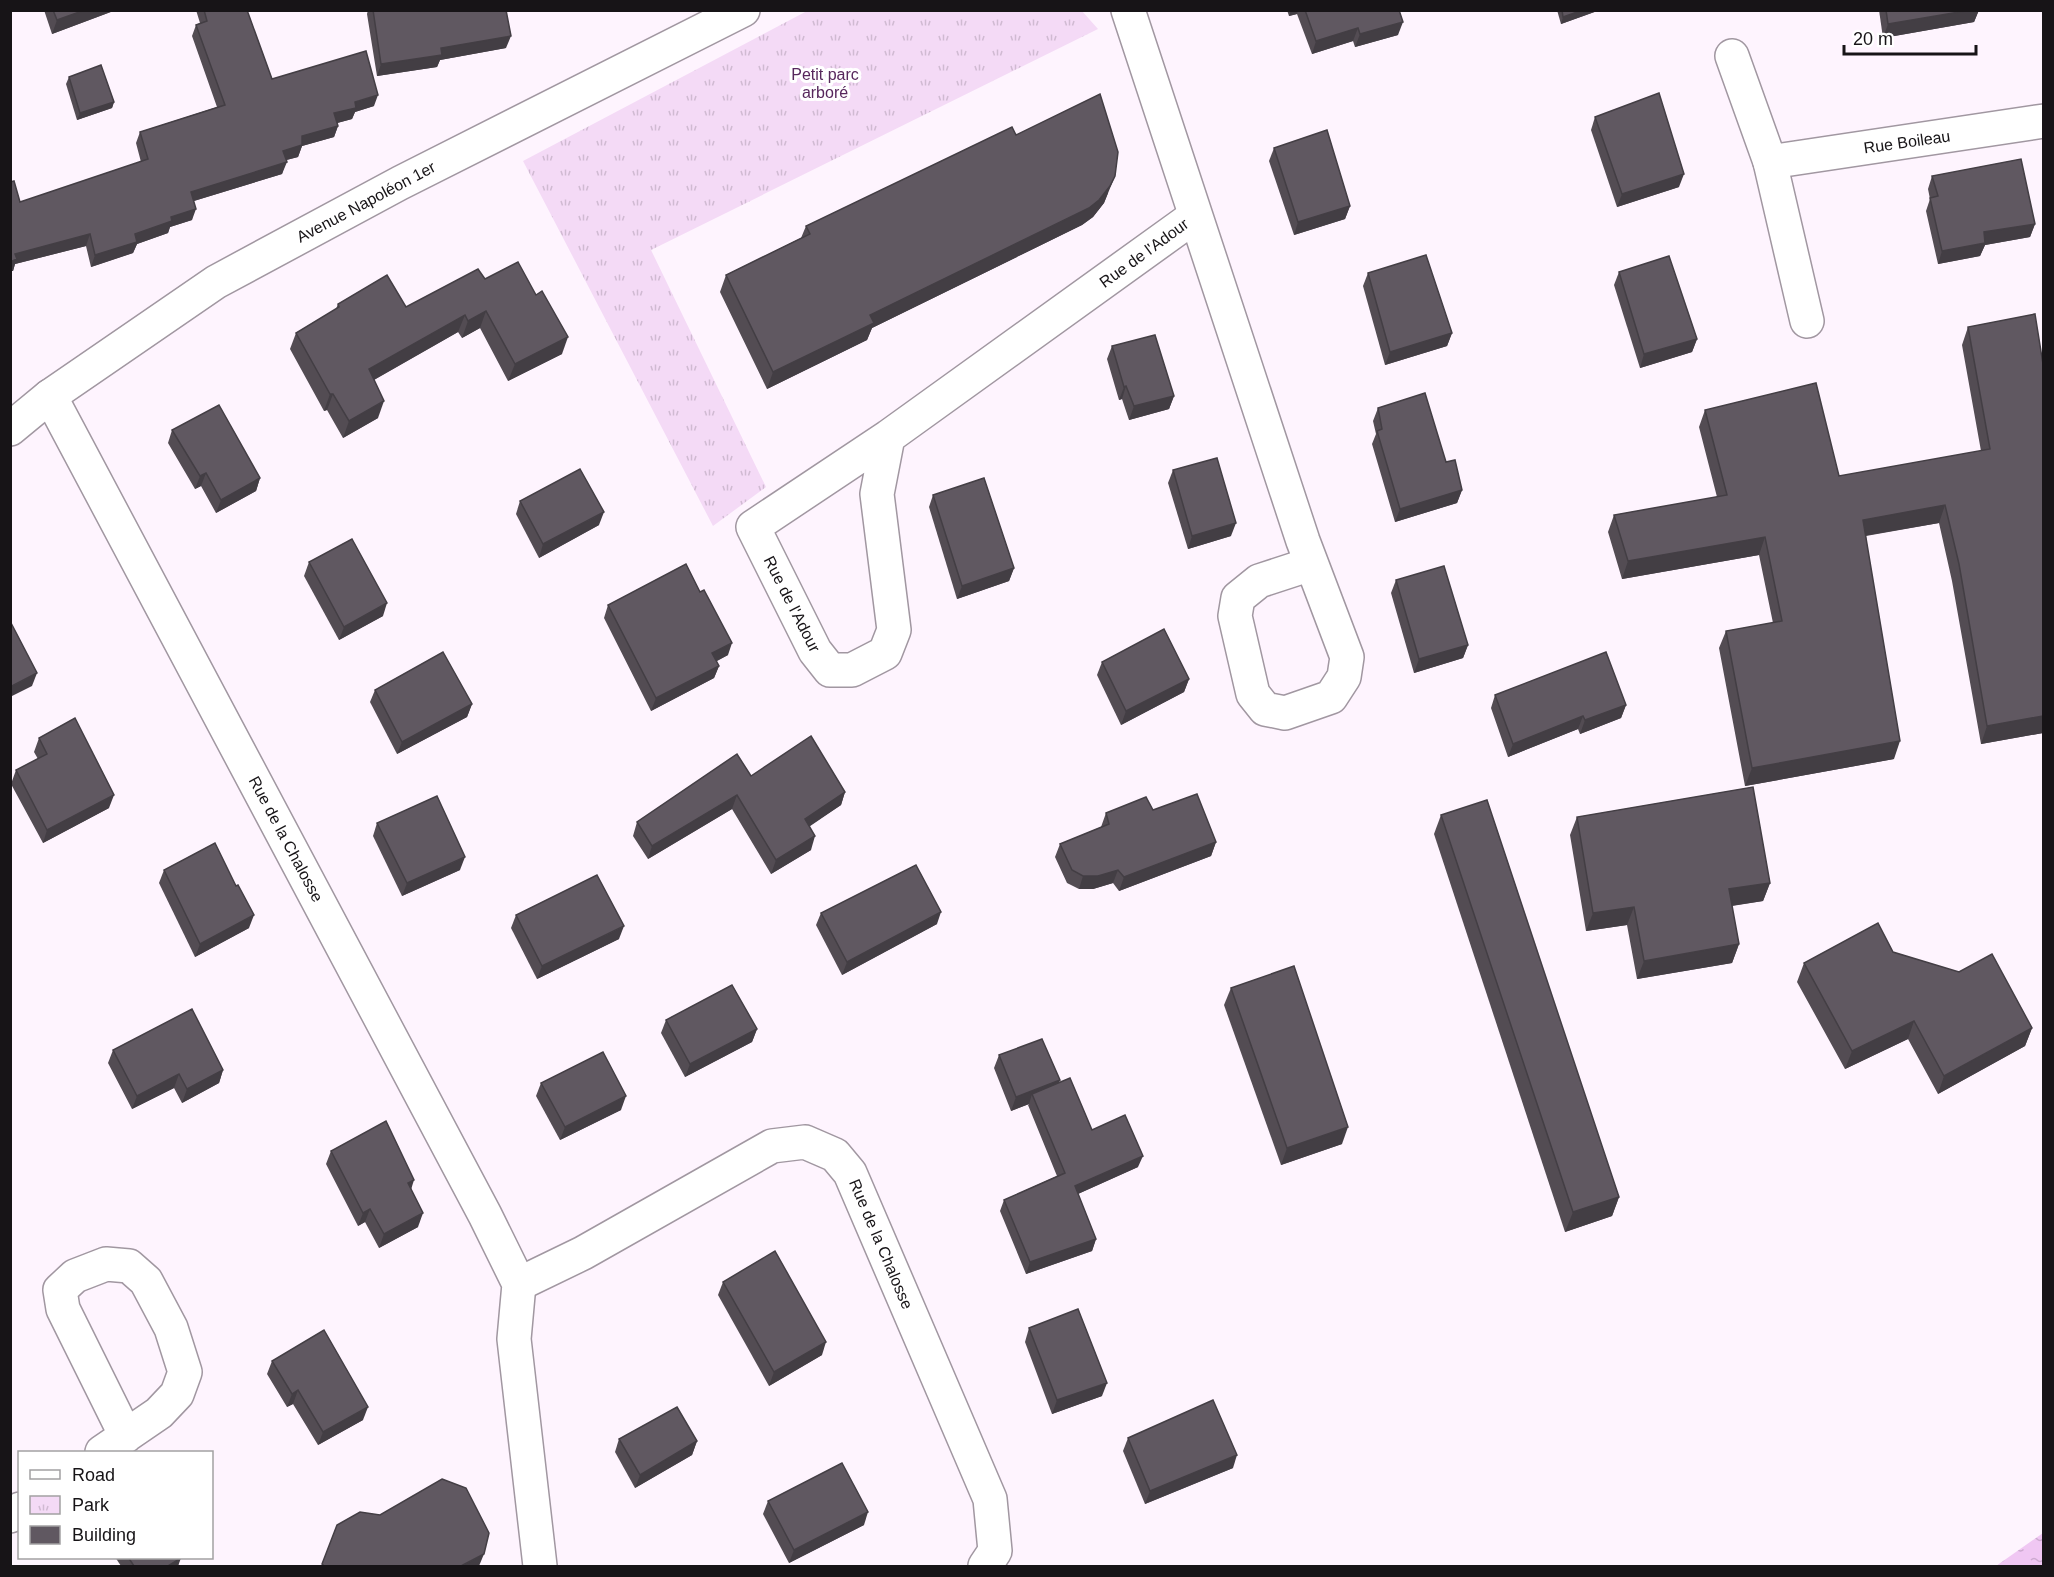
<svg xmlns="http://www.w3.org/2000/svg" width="2054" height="1577" viewBox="0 0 2054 1577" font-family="Arial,sans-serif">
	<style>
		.park { fill: url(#park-tufts) }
		.water { fill: url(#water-ripples) }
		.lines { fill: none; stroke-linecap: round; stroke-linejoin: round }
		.minor-casing { stroke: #a197a1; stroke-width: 36 }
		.minor { stroke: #fff; stroke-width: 33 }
		.wall { fill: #534c53 }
		.shaded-wall { fill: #433e44 }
		.building { fill: #605861; stroke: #433e44; stroke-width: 1.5 }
		.labels { text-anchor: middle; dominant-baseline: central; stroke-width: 6; stroke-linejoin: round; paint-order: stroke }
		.park-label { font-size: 16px; fill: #57275c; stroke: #fff }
		.street-label { font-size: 16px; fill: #171417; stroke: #fff }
	</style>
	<defs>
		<pattern id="park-tufts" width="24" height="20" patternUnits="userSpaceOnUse" patternTransform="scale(1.5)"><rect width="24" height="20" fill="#f4daf6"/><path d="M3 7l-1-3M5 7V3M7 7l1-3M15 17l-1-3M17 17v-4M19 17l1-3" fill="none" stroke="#d0bad2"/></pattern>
		<pattern id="water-ripples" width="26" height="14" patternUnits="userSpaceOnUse" patternTransform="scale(1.5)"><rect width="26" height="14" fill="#f0c7f3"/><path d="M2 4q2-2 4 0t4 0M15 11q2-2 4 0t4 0" fill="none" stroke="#cdaad0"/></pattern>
	</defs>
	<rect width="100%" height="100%" fill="#fef4fe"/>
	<path class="park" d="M807 11H1082L1098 29 651 250 766 487 713 526 523 161Z"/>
	<path class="water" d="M2043 1533V1566H1996Z"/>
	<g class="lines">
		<g class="minor-casing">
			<g id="minor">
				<path d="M1128 10 1303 541 1347 657 1344 677 1331 697 1285 713 1265 709 1253 694 1235 616 1238 598 1259 581 1311 564"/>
				<path d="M1732 56 1770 162 1807 321"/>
				<path d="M1770 162 2044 121"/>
				<path d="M50 396 485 1215 519 1284 514 1339 540 1566"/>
				<path d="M10 429 50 396 216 282 400 183 743 10"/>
				<path d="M888 437 877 494 894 630 885 653 852 670H830L815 651 753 527 888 437 1195 216"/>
				<path d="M519 1284 583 1253 772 1146 805 1142 835 1155 850 1173 990 1499 995 1551 985 1566"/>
				<path d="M102 1452 159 1413 177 1394 185 1372 171 1328 146 1281 129 1266 106 1264 75 1276 60 1290 63 1309 126 1436"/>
				<path d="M10 1516 20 1509"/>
			</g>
		</g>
		<use href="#minor" class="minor"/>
	</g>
	<g class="wall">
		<path d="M44 10H116L52 34Z"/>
		<path d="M196 10H247L272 79 374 106 355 112 352 119 337 123 338 126 334 137 302 146 298 157 286 160 282 174 194 201 192 220 170 227 168 233 137 244 133 253 91 267 86 246 15 264 13 271H10V182L20 202 141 162 136 143 140 132 217 107 192 36 196 25 200 23Z"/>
		<path d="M368 10H506V48L440 60 437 67 377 76 367 14Z"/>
		<path d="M1287 10H1399L1398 35 1355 47 1353 41 1312 54 1297 14 1289 16Z"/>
		<path d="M1557 10H1600L1561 24Z"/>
		<path d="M1879 10H1979L1974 22 1883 38Z"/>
		<path d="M69 77 114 102 112 108 77 120 66 84Z"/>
		<path d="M1595 117 1679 187 1617 207 1591 130Z"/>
		<path d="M1016 135 1108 193 1104 203 1093 217 1082 225 872 328 867 340 767 389 720 292 726 275 801 238 806 226Z"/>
		<path d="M1274 148 1350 206 1345 219 1294 235 1269 161Z"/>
		<path d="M1932 176 2035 224 2030 237 1985 245 1980 256 1938 264 1926 211 1930 199 1928 189Z"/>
		<path d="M1619 272 1697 339 1692 352 1640 368 1614 285Z"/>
		<path d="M1368 273 1452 333 1447 346 1385 365 1363 286Z"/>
		<path d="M485 279 562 354 508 381 480 328 462 338 458 332 374 380 378 418 343 438 327 410 324 411 290 349 296 333 336 309 338 304 406 307Z"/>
		<path d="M1968 327 2043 733 1981 744 1952 581 1939 523 1866 536 1894 759 1745 786 1719 648 1726 631 1773 623 1759 555 1622 579 1608 532 1614 515 1717 497 1699 427 1705 410 1839 476 1981 451 1962 345Z"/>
		<path d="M1112 346 1174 396 1169 409 1129 420 1122 399 1119 400 1107 359Z"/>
		<path d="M1378 408 1446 462 1462 490 1457 503 1395 522 1372 444 1376 434 1373 421Z"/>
		<path d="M172 430 260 478 256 491 216 513 201 486 195 489 168 443Z"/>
		<path d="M1173 470 1231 536 1188 549 1168 483Z"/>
		<path d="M933 495 1014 568 1009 581 957 599 929 507Z"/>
		<path d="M520 501 599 525 539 558 516 514Z"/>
		<path d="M309 562 383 616 339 640 304 576Z"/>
		<path d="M1396 580 1468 645 1463 658 1414 673 1391 593Z"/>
		<path d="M608 605 728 655 716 661 719 666 714 678 651 711 604 618Z"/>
		<path d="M1102 662 1189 679 1184 692 1121 725 1097 675Z"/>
		<path d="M375 690 472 704 467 717 397 754 370 702Z"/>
		<path d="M1495 695 1626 705 1621 718 1580 734 1578 729 1508 757 1491 708Z"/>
		<path d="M39 738 109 808 43 843 11 784 16 770 38 759 34 752Z"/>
		<path d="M751 776 845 792 841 805 809 826 811 850 771 874 732 809 648 859 633 836 637 822Z"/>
		<path d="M1153 810 1216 842 1211 856 1119 891 1113 883 1093 889H1079L1067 883 1055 857 1060 844 1101 827 1106 813Z"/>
		<path d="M1441 815 1619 1197 1612 1216 1565 1232 1434 834Z"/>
		<path d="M1577 817 1770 883 1763 901 1732 906 1739 944 1732 963 1637 979 1627 925 1586 931 1570 835Z"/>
		<path d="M377 823 460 870 402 896 373 836Z"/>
		<path d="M164 870 236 886 249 928 195 957 159 883Z"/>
		<path d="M821 913 937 924 842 975 816 925Z"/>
		<path d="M516 915 619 939 537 979 511 928Z"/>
		<path d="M1893 952 2032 1028 2025 1046 1938 1094 1908 1039 1845 1069 1797 982 1804 963Z"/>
		<path d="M1231 988 1342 1144 1281 1165 1224 1005Z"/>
		<path d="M666 1020 757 1029 752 1042 685 1077 661 1033Z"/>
		<path d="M113 1050 223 1070 219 1083 182 1103 174 1088 132 1109 108 1063Z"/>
		<path d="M999 1055 1060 1082 1092 1130 1138 1167 1078 1194 1096 1239 1092 1251 1026 1274 1000 1211 1004 1200 1057 1176 1028 1105 1029 1104 1011 1111 994 1068Z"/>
		<path d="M541 1083 621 1110 560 1140 536 1096Z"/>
		<path d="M331 1151 411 1190 418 1227 379 1248 365 1222 358 1226 326 1164Z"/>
		<path d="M723 1282 822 1355 769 1386 718 1295Z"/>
		<path d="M1029 1328 1102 1396 1052 1414 1025 1342Z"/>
		<path d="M272 1361 363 1420 318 1445 293 1404 287 1407 267 1374Z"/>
		<path d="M1128 1438 1233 1468 1145 1504 1123 1451Z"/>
		<path d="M619 1439 697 1441 692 1455 635 1488 615 1452Z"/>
		<path d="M768 1501 864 1525 789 1563 763 1514Z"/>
		<path d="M115 1557H180L178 1566H121Z"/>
	</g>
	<g class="shaded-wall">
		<path d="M85 10H116L52 34 57 20Z"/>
		<path d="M1291 10H1298L1297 14 1289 16Z"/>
		<path d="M1583 10H1600L1561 24 1563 17Z"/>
		<path d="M1971 10H1979L1974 22 1883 38 1888 24Z"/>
		<path d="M1403 22 1398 35 1355 47 1360 34Z"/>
		<path d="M1358 28 1353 41 1312 54 1316 41Z"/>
		<path d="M511 36 506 48 440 60 437 67 377 76 381 64 441 48Z"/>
		<path d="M378 95 374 106 355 112 352 119 330 125 334 113 355 102Z"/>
		<path d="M114 102 112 108 77 120 80 113Z"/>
		<path d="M338 126 334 137 302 146 298 157 279 162 283 151 302 136Z"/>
		<path d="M287 162 282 174 187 203 191 192Z"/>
		<path d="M1684 174 1679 187 1617 207 1622 194Z"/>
		<path d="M1115 176 1104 203 1093 217 1082 225 872 328 867 340 767 389 773 372 870 315Z"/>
		<path d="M1350 206 1345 219 1294 235 1298 222Z"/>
		<path d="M196 209 192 220 170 227 168 233 137 244 133 253 91 267 95 255 171 217Z"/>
		<path d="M2035 224 2030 237 1985 245 1980 256 1938 264 1942 251 1984 232Z"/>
		<path d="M90 234 86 246 15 264 13 271H10V262L15 254Z"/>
		<path d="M486 311 480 328 462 338 468 321Z"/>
		<path d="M465 315 458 332 363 386 369 369Z"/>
		<path d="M1452 333 1447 346 1385 365 1390 352Z"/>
		<path d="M568 337 562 354 508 381 515 364Z"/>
		<path d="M1697 339 1692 352 1640 368 1644 354Z"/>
		<path d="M1126 386 1122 399 1119 400 1124 387Z"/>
		<path d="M330 394H333L327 410 324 411Z"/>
		<path d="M1174 396 1169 409 1129 420 1134 406Z"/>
		<path d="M384 401 378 418 343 438 349 421Z"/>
		<path d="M206 473 201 486 195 489 200 476Z"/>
		<path d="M260 478 256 491 216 513 221 500Z"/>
		<path d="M1462 490 1457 503 1395 522 1400 509Z"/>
		<path d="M1945 505 1939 523 1857 537 1863 520Z"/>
		<path d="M604 512 599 525 539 558 543 544Z"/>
		<path d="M1236 523 1231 536 1188 549 1192 536Z"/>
		<path d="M1765 537 1759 555 1622 579 1628 561Z"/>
		<path d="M1014 568 1009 581 957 599 962 586Z"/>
		<path d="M387 603 383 616 339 640 344 627Z"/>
		<path d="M732 643 728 655 708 666 712 653Z"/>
		<path d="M1468 645 1463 658 1414 673 1419 659Z"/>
		<path d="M719 666 714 678 651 711 656 698Z"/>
		<path d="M37 673 32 686 10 697V687Z"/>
		<path d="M1189 679 1184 692 1121 725 1126 711Z"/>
		<path d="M472 704 467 717 397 754 402 742Z"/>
		<path d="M1626 705 1621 718 1580 734 1585 720Z"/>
		<path d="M1583 716 1578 729 1508 757 1513 744Z"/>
		<path d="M2043 716V733L1981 744 1987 726Z"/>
		<path d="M1900 741 1894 759 1745 786 1752 768Z"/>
		<path d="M845 792 841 805 800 833 805 819Z"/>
		<path d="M114 795 109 808 43 843 47 830Z"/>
		<path d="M737 795 732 809 648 859 652 846Z"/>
		<path d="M815 836 811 850 771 874 776 860Z"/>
		<path d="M1216 842 1211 856 1119 891 1124 877Z"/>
		<path d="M465 857 460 870 402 896 407 883Z"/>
		<path d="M1118 870 1113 883 1093 889H1079L1083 876Z"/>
		<path d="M1770 883 1763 901 1723 907 1729 889Z"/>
		<path d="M1634 907 1627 925 1586 931 1593 913Z"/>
		<path d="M941 912 937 924 842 975 847 962Z"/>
		<path d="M254 915 249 928 195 957 200 944Z"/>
		<path d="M624 926 619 939 537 979 542 966Z"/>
		<path d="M1739 944 1732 963 1637 979 1644 961Z"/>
		<path d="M1914 1021 1908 1039 1845 1069 1852 1051Z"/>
		<path d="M2032 1028 2025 1046 1938 1094 1944 1076Z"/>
		<path d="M757 1029 752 1042 685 1077 690 1064Z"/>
		<path d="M223 1070 219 1083 182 1103 187 1089Z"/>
		<path d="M179 1074 174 1088 132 1109 137 1096Z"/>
		<path d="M1060 1080 1055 1094H1032L1029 1104 1011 1111 1016 1097Z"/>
		<path d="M626 1096 621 1110 560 1140 565 1127Z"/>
		<path d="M1348 1127 1342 1144 1281 1165 1287 1148Z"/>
		<path d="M1143 1156 1138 1167 1071 1197 1075 1186Z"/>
		<path d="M414 1180 410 1193 408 1183Z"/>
		<path d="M1619 1197 1612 1216 1565 1232 1573 1212Z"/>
		<path d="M370 1209 365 1222 358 1226 363 1213Z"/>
		<path d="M423 1213 418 1227 379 1248 384 1234Z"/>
		<path d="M1096 1239 1092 1251 1026 1274 1030 1262Z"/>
		<path d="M826 1342 822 1355 769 1386 774 1372Z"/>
		<path d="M1107 1383 1102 1396 1052 1414 1057 1400Z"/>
		<path d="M298 1390 293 1404 287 1407 292 1394Z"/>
		<path d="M368 1407 363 1420 318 1445 323 1432Z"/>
		<path d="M697 1441 692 1455 635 1488 640 1475Z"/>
		<path d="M1237 1455 1233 1468 1145 1504 1150 1491Z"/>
		<path d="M868 1512 864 1525 789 1563 794 1550Z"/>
		<path d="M484 1554 479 1566H461Z"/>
		<path d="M181 1558 178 1566H168Z"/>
	</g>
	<g class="building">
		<path d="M53 10H85L57 20Z"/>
		<path d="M204 10H247L272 79 366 51 378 95 355 102 356 108 334 113 338 126 302 136V145L283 151 287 162 191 192 196 209 171 217 172 221 135 234 137 242 95 255 90 234 15 254 17 259 10 262V182L14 181 20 202 148 159 140 132 225 105 196 25 207 21Z"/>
		<path d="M373 10H506L511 36 441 48 442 55 381 64Z"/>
		<path d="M1305 10H1399L1403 22 1360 34 1358 28 1316 41Z"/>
		<path d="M1562 10H1583L1563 17Z"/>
		<path d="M1886 10H1971L1888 24Z"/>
		<path d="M101 65 114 102 80 113 69 77Z"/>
		<path d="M1659 93 1684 174 1622 194 1595 117Z"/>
		<path d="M1100 94 1118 152 1115 176 1110 186 1099 200 1089 208 870 315 874 323 773 372 726 275 810 234 806 226 1012 127 1016 135Z"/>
		<path d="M1327 130 1350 206 1298 222 1274 148Z"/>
		<path d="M2021 159 2035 224 1984 232 1985 243 1942 251 1930 198 1938 196 1932 176Z"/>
		<path d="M1426 255 1452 333 1390 352 1368 273Z"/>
		<path d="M1669 256 1697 339 1644 354 1619 272Z"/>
		<path d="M518 262 536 295 542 291 568 337 515 364 486 311 468 321 465 315 369 369 384 401 349 421 333 394H330L296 333 339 307 338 304 387 275 406 307 478 269 485 279Z"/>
		<path d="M2035 314 2043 364V716L1987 726 1959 564 1945 505 1863 520 1900 741 1752 768 1726 631 1782 621 1765 537 1628 561 1614 515 1727 495 1705 410 1816 383 1839 476 1990 449 1968 327Z"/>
		<path d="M1155 335 1174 396 1134 406 1126 386 1124 387 1112 346Z"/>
		<path d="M1425 393 1446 462 1455 460 1462 490 1400 509 1377 431 1382 429 1378 408Z"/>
		<path d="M219 405 260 478 221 500 206 473 200 476 172 430Z"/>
		<path d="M1217 458 1236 523 1192 536 1173 470Z"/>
		<path d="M580 469 604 512 543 544 520 501Z"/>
		<path d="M984 478 1014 568 962 586 933 495Z"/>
		<path d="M352 539 387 603 344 627 309 562Z"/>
		<path d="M686 564 700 592 704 590 732 643 712 653 719 666 656 698 608 605Z"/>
		<path d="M1444 566 1468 645 1419 659 1396 580Z"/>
		<path d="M10 621 37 673 10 687Z"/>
		<path d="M1164 629 1189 679 1126 711 1102 662Z"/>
		<path d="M443 652 472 704 402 742 375 690Z"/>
		<path d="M1606 652 1626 705 1585 720 1583 716 1513 744 1495 695Z"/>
		<path d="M75 718 114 795 47 830 16 770 47 754 39 738Z"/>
		<path d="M811 736 845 792 805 819 815 836 776 860 737 795 652 846 637 822 737 754 751 776Z"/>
		<path d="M1753 787 1770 883 1729 889 1739 944 1644 961 1634 907 1593 913 1577 817Z"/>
		<path d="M1197 794 1216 842 1124 877 1118 870 1098 876H1083L1072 870 1060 844 1109 824 1106 813 1146 797 1153 810Z"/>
		<path d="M437 796 465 857 407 883 377 823Z"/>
		<path d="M1487 800 1619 1197 1573 1212 1441 815Z"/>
		<path d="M215 843 236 886 238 885 254 915 200 944 164 870Z"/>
		<path d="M916 865 941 912 847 962 821 913Z"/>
		<path d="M597 875 624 926 542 966 516 915Z"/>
		<path d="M1878 923 1893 952 1959 972 1992 954 2032 1028 1944 1076 1914 1021 1852 1051 1804 963Z"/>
		<path d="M1294 966 1348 1127 1287 1148 1231 988Z"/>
		<path d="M732 985 757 1029 690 1064 666 1020Z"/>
		<path d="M192 1009 223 1070 187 1089 179 1074 137 1096 113 1050Z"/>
		<path d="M1042 1039 1060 1080 1016 1097 999 1055Z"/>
		<path d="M603 1052 626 1096 565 1127 541 1083Z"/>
		<path d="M1070 1078 1092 1130 1125 1115 1143 1156 1075 1186 1096 1239 1030 1262 1004 1200 1065 1173 1032 1094Z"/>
		<path d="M386 1121 414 1180 408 1183 423 1213 384 1234 370 1209 363 1213 331 1151Z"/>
		<path d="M775 1251 826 1342 774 1372 723 1282Z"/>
		<path d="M1078 1309 1107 1383 1057 1400 1029 1328Z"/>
		<path d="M324 1330 368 1407 323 1432 298 1390 292 1394 272 1361Z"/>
		<path d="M1213 1400 1237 1455 1150 1491 1128 1438Z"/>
		<path d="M677 1407 697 1441 640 1475 619 1439Z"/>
		<path d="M842 1463 868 1512 794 1550 768 1501Z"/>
		<path d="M442 1479 466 1488 489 1533 484 1554 461 1566H324L322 1564 337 1525 360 1512 380 1515Z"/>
		<path d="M128 1557H180L181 1558 168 1566H134Z"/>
	</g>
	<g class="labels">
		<g class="park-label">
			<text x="825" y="74">Petit parc<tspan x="825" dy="18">arboré</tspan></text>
		</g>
		<g class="street-label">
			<text transform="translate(1907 142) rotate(-8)">Rue Boileau</text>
			<text transform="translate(366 202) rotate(-28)">Avenue Napoléon 1er</text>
			<text transform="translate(1144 253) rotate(-36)">Rue de l'Adour</text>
			<text transform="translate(792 604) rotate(63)">Rue de l'Adour</text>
			<text transform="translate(286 839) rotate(62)">Rue de la Chalosse</text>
			<text transform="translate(881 1244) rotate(67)">Rue de la Chalosse</text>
		</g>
	</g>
	<rect width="2054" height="1577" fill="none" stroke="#171417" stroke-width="24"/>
	<rect x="18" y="1451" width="195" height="108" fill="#ffffff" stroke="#a2a1a2" stroke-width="1.5"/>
	<rect x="30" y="1470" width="30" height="9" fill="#ffffff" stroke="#a2a1a2" stroke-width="1.5"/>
	<text x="72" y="1481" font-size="18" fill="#171417">Road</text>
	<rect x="30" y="1496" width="30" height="18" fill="url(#park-tufts)" stroke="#a2a1a2" stroke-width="1.5"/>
	<text x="72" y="1511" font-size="18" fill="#171417">Park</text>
	<rect x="30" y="1526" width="30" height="18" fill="#605861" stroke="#a2a1a2" stroke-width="1.5"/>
	<text x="72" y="1541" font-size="18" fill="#171417">Building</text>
	<path d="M1844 45v9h132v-9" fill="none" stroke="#171417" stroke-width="3"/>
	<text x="1853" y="45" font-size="18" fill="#171417" stroke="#ffffff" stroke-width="4.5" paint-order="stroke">20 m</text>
</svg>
